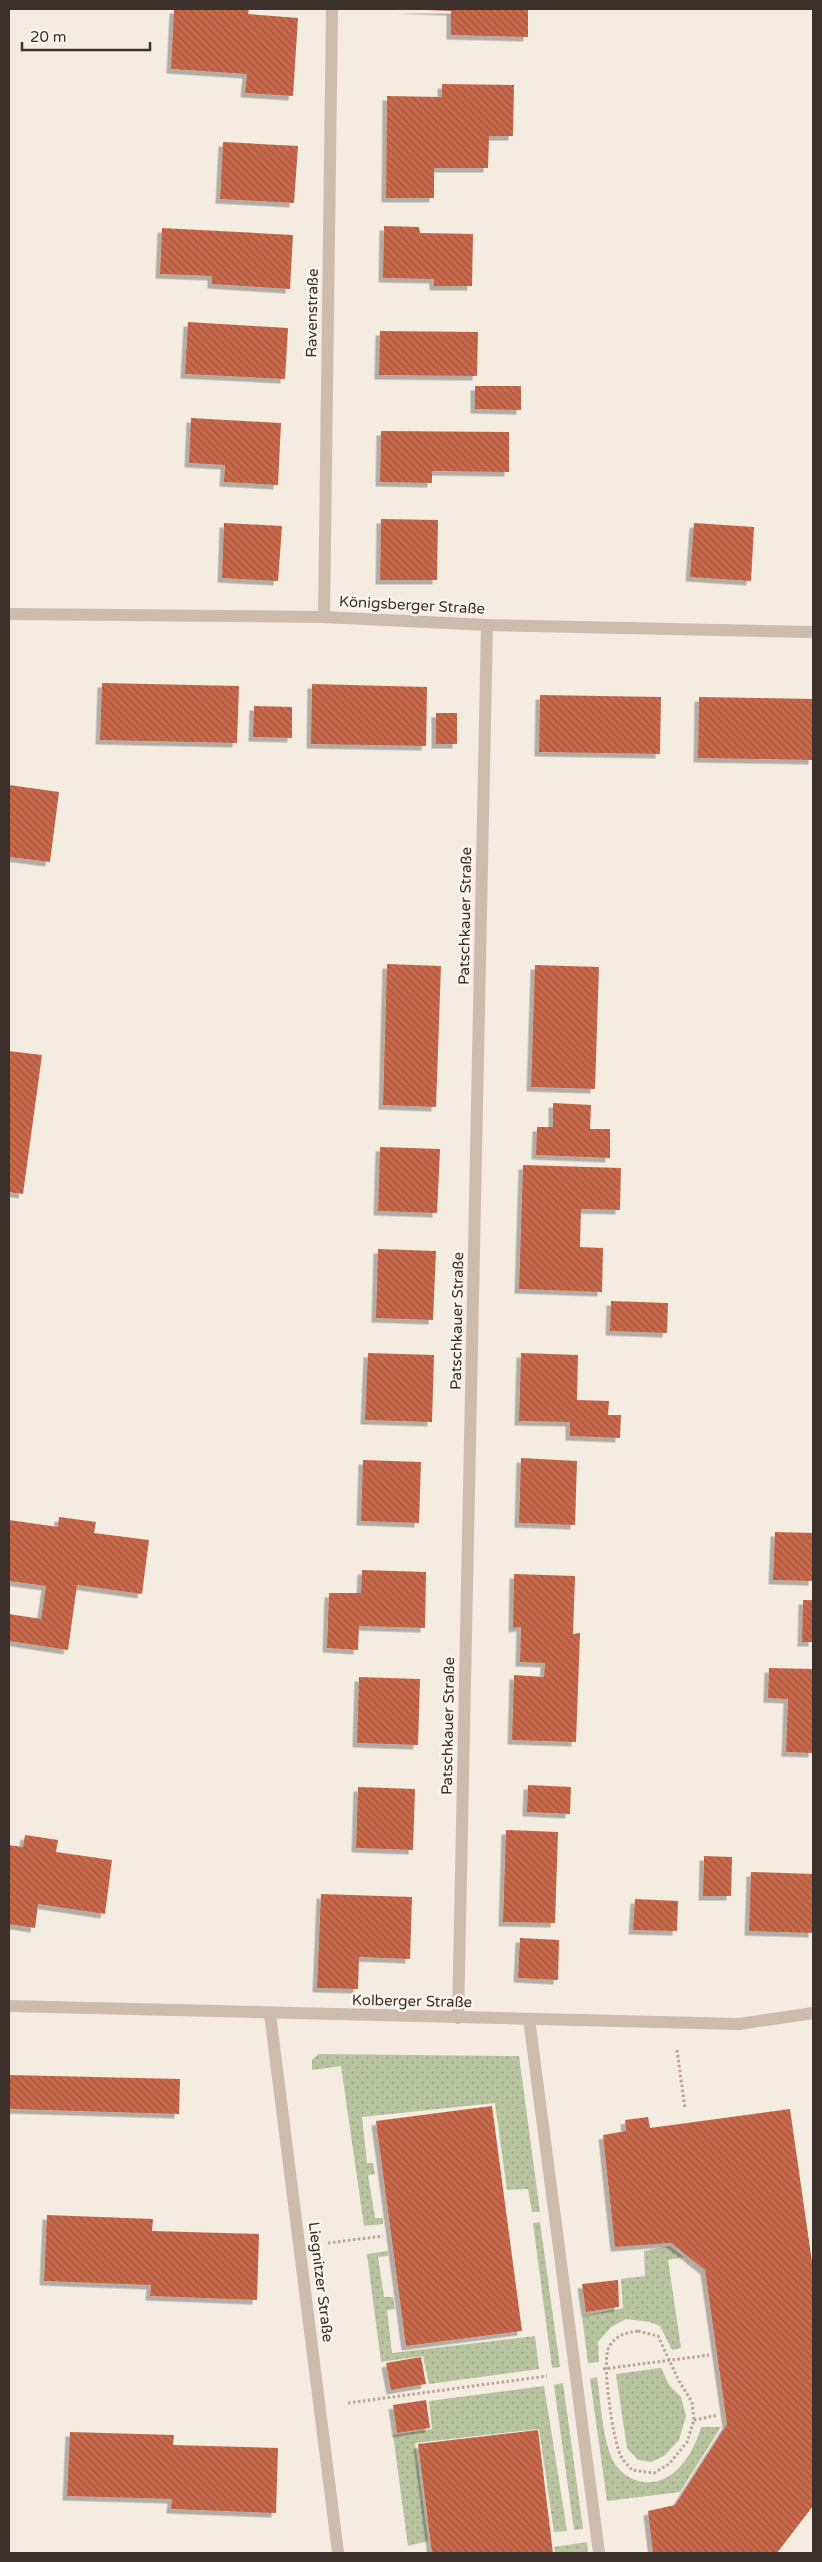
<svg xmlns="http://www.w3.org/2000/svg" width="822" height="2562" viewBox="0 0 822 2562" font-family="'Varela Round',sans-serif">
	<style>
		.grass { fill: url(#grass-dots) }
		.building { fill: url(#building-back-hatch); filter: url(#shadow) }
		.lines { fill: none; stroke-linecap: round; stroke-linejoin: round }
		.path { stroke: #b9a596; stroke-width: 3; stroke-dasharray: 2.5 2.5; stroke-linecap: butt }
		.minor { stroke: #cdbbac; stroke-width: 12 }
		.labels { text-anchor: middle; dominant-baseline: central; stroke-width: 5; stroke-linejoin: round; paint-order: stroke }
		.street-label { font-size: 15px; fill: #3b302b; stroke: #fbf5ee }
	</style>
	<defs>
		<pattern id="grass-dots" width="8" height="8" patternUnits="userSpaceOnUse" patternTransform="scale(1.25)"><rect width="8" height="8" fill="#b8c4a0"/><path d="M2 2h.1M6 6h.1" fill="none" stroke="#97a083" stroke-width="1.8" stroke-linecap="round"/></pattern>
		<pattern id="building-back-hatch" width="6" height="6" patternUnits="userSpaceOnUse" patternTransform="scale(1.25)"><rect width="6" height="6" fill="#c8694b"/><path d="M-1 5l2 2M0 0l6 6M5-1l2 2" fill="none" stroke="#a4573f"/></pattern>
		<filter id="shadow"><feDropShadow dx="-4.5" dy="4.5" stdDeviation="0" flood-color="#0004"/></filter>
	</defs>
	<rect width="100%" height="100%" fill="#f4ebe1"/>
	<g class="grass">
		<path d="M318 2054 519 2056 540 2212H532L528 2189 507 2190 495 2103 362 2117 367 2163H373L375 2174 368 2175 375 2218H383V2224L364 2226 341 2066 312 2070V2060Z"/>
		<path d="M540 2222 560 2367 552 2368 533 2223Z"/>
		<path d="M670 2246 684 2257 668 2260 681 2348 672 2350 660 2326 650 2322 626 2319 611 2327 598 2342 599 2362 588 2363 582 2316 623 2308 621 2279 645 2276 644 2251Z"/>
		<path d="M388 2251V2256L378 2257 384 2297H393L395 2309 387 2310 392 2353 535 2336 539 2369 429 2384 423 2356 381 2362 367 2254Z"/>
		<path d="M661 2368 669 2385 681 2397 686 2416 679 2440 664 2456 651 2462 638 2460 627 2448 616 2374Z"/>
		<path d="M597 2377C601 2402 602 2442 615 2464 622 2474 631 2480 643 2482 674 2486 694 2453 701 2427H721L680 2492 607 2501 590 2379Z"/>
		<path d="M563 2383 583 2529 574 2530 554 2385Z"/>
		<path d="M544 2386 567 2531 554 2532 539 2429 415 2443 428 2541 408 2546 393 2435 432 2429 429 2401Z"/>
		<path d="M587 2542 588 2553H555L554 2547Z"/>
	</g>
	<g class="building">
		<path d="M174 9H249L248 14 298 18 293 96 245 93 247 74 171 69Z"/>
		<path d="M399 9H528V37L451 35V11Z"/>
		<path d="M442 84 514 85 513 136H489L488 168H434V198H386L387 96 442 97Z"/>
		<path d="M223 142 298 146 294 203 220 199Z"/>
		<path d="M384 226 419 227 420 233 473 234 472 286H434V279L383 278Z"/>
		<path d="M162 228 293 235 290 289 212 284V276L160 274Z"/>
		<path d="M188 322 288 328 285 379 185 374Z"/>
		<path d="M380 331 478 332 477 376 379 375Z"/>
		<path d="M475 386H521V410L475 409Z"/>
		<path d="M191 418 281 423 278 485 224 482 225 465 189 463Z"/>
		<path d="M381 431 509 432V472L432 471V483L380 482Z"/>
		<path d="M381 519 438 520 437 580H380Z"/>
		<path d="M224 523 282 526 278 581 222 578Z"/>
		<path d="M694 523 754 527 751 581 690 577Z"/>
		<path d="M102 683 239 686 237 743 100 740Z"/>
		<path d="M312 684 427 687 426 746 311 744Z"/>
		<path d="M540 695 661 697 660 754 539 752Z"/>
		<path d="M699 697 813 699V760L698 758Z"/>
		<path d="M254 706 292 707V738L253 737Z"/>
		<rect x="436" y="713" width="21" height="31"/>
		<path d="M9 785 59 792 50 862 9 857Z"/>
		<path d="M387 964 441 966 436 1107 383 1105Z"/>
		<path d="M535 965 599 967 595 1089 531 1087Z"/>
		<path d="M9 1051 42 1055 23 1194 9 1192Z"/>
		<path d="M553 1103 591 1105 590 1129H610V1158L536 1155 537 1127H553Z"/>
		<path d="M380 1147 440 1149 437 1213 378 1211Z"/>
		<path d="M523 1165 621 1168 620 1210 581 1209 580 1247 603 1248 602 1292 519 1289Z"/>
		<path d="M378 1249 436 1251 433 1320 376 1318Z"/>
		<path d="M611 1301 668 1303 667 1333 610 1331Z"/>
		<path d="M368 1353 434 1355 432 1422 365 1420Z"/>
		<path d="M521 1353 578 1355 577 1400 609 1401 608 1415H621L620 1438 570 1436V1422L519 1421Z"/>
		<path d="M521 1458 577 1461 575 1525 519 1523Z"/>
		<path d="M363 1460 421 1462 419 1523 361 1521Z"/>
		<path d="M59 1517 96 1522 94 1533 149 1540 142 1594 77 1585 68 1650 9 1641V1614L41 1619 46 1586 9 1581V1520L58 1527Z"/>
		<path d="M775 1532 813 1533V1581L773 1580Z"/>
		<path d="M362 1570 426 1572 425 1628 359 1626 358 1650 327 1648 329 1593H361Z"/>
		<path d="M514 1574 575 1576 573 1634 580 1633 576 1742 512 1740 514 1675 544 1677 545 1663 520 1662 521 1627 513 1628Z"/>
		<path d="M803 1600H813V1642H802Z"/>
		<path d="M769 1668 813 1669V1753L786 1752 788 1699 768 1698Z"/>
		<path d="M359 1677 420 1679 418 1745 357 1743Z"/>
		<path d="M528 1785 571 1787 570 1814 527 1812Z"/>
		<path d="M358 1787 415 1789 413 1850 356 1848Z"/>
		<path d="M506 1830 558 1832 555 1923 503 1922Z"/>
		<path d="M25 1835 58 1840 56 1852 112 1860 105 1914 38 1904 35 1928 9 1924V1845L23 1847Z"/>
		<path d="M704 1856 732 1857 731 1896H703Z"/>
		<path d="M751 1872 813 1874V1933L749 1931Z"/>
		<path d="M321 1894 412 1897 410 1959 359 1957 358 1989 317 1988Z"/>
		<path d="M635 1899 678 1901 677 1931 633 1930Z"/>
		<path d="M520 1938 559 1940 558 1980 518 1978Z"/>
		<path d="M9 2075 180 2079 179 2114 9 2109Z"/>
		<path d="M492 2106 522 2331 406 2346 376 2121Z"/>
		<path d="M790 2109 813 2269V2506L777 2553H653L648 2511 675 2505 727 2424 705 2270 671 2243 615 2247 603 2135 626 2131 625 2120 648 2117 650 2128Z"/>
		<path d="M47 2215 153 2219 152 2231 259 2234 257 2300 150 2296 151 2285 44 2281Z"/>
		<path d="M618 2280 619 2307 586 2312 582 2284Z"/>
		<path d="M421 2357 426 2384 391 2390 386 2363Z"/>
		<path d="M426 2400 430 2428 397 2433 393 2405Z"/>
		<path d="M538 2430 553 2553H432L418 2444Z"/>
		<path d="M70 2432 174 2435 173 2445 278 2448 276 2513 171 2509 172 2499 67 2496Z"/>
	</g>
	<g class="lines">
		<g class="path">
			<path d="M677 2050 685 2109"/>
			<path d="M328 2243 383 2236"/>
			<path d="M638 2331 658 2336 679 2381 692 2402 694 2420 687 2442 669 2464 654 2473 632 2470C628 2465 622 2460 620 2454 613 2440 601 2359 609 2347 616 2335 625 2333 638 2331Z"/>
			<path d="M603 2369 709 2355"/>
			<path d="M348 2403 547 2376"/>
			<path d="M694 2420 718 2415"/>
		</g>
		<g class="minor">
			<path d="M9 614 324 617 487 625 813 632"/>
			<path d="M324 617 332 9"/>
			<path d="M9 2006 739 2024 813 2013"/>
			<path d="M270 2014 338 2553"/>
			<path d="M458 2018 487 625"/>
			<path d="M529 2019 599 2553"/>
		</g>
	</g>
	<g class="labels">
		<g class="street-label">
			<text transform="translate(312 313) rotate(-89)">Ravenstraße</text>
			<text transform="translate(412 605) rotate(3)">Königsberger Straße</text>
			<text transform="translate(465 916) rotate(-89)">Patschkauer Straße</text>
			<text transform="translate(457 1321) rotate(-89)">Patschkauer Straße</text>
			<text transform="translate(448 1726) rotate(-89)">Patschkauer Straße</text>
			<text transform="translate(412 2001) rotate(1)">Kolberger Straße</text>
			<text transform="translate(321 2282) rotate(83)">Liegnitzer Straße</text>
		</g>
	</g>
	<rect width="822" height="2562" fill="none" stroke="#3b302b" stroke-width="20"/>
	<path d="M22 42v8h128v-8" fill="none" stroke="#3b302b" stroke-width="2.5"/>
	<text x="30" y="42" font-size="15" fill="#3b302b" stroke="#fbf5ee" stroke-width="4" paint-order="stroke">20 m</text>
</svg>
